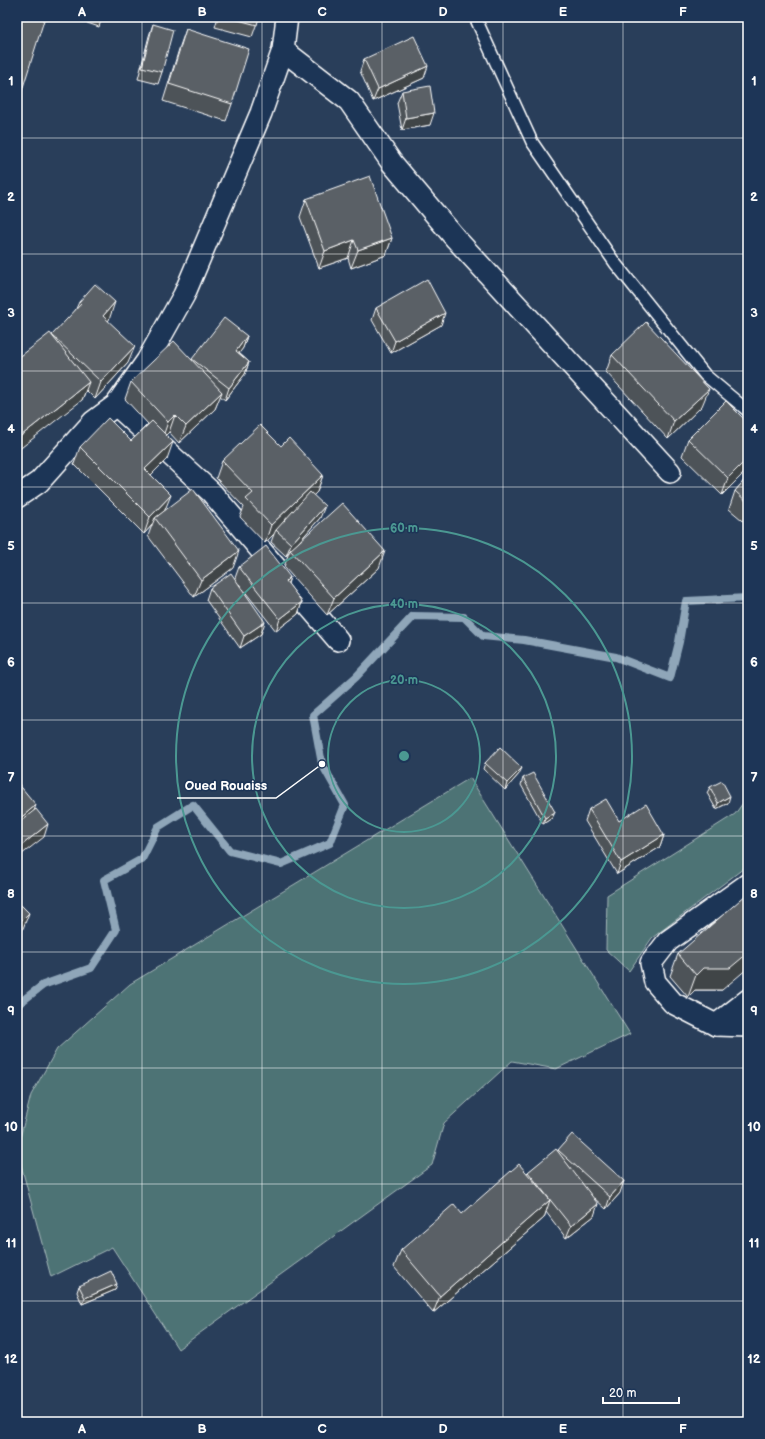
<svg xmlns="http://www.w3.org/2000/svg" width="765" height="1439" viewBox="0 0 765 1439" font-family="'Balsamiq Sans',sans-serif">
	<style>
		.green { fill: #4e7375; stroke: #a6b9ba }
		.lines { fill: none; stroke-linecap: round; stroke-linejoin: round }
		.stream { stroke: #8fa6b9; stroke-width: 8 }
		.lane-casing { stroke: #fff; stroke-width: 14 }
		.street-casing { stroke: #fff; stroke-width: 24 }
		.lane { stroke: #1d3557; stroke-width: 11 }
		.street { stroke: #1d3557; stroke-width: 21 }
		.wall { fill: #4d5358; stroke: #fff }
		.shaded-wall { fill: #3f4447; stroke: #fff }
		.building { fill: #5a6166; stroke: #fff }
		.grid { fill: none; stroke: #fff; stroke-width: 1; stroke-opacity: 0.55 }
		.ring { fill: none; stroke: #4b9892; stroke-width: 2 }
		.centre { fill: #4b9892; stroke: #1d3557; stroke-width: 2 }
		.ring-label { font-size: 12px; text-anchor: middle; font-weight: bold; fill: #4b9892; stroke: #1d3557; stroke-width: 3; stroke-linejoin: round; paint-order: stroke }
		.leader { fill: none; stroke: #fff; stroke-width: 1.5 }
		.callout-dot { fill: #fff; stroke: #1d3557; stroke-width: 1.5 }
		.callout-label { font-size: 13px; text-anchor: middle; font-weight: bold; fill: #fff; stroke: #1d3557; stroke-width: 3; stroke-linejoin: round; paint-order: stroke }
		.neatline { fill: none; stroke: #fff; stroke-width: 1.5 }
		.grid-label { font-size: 13px; text-anchor: middle; font-weight: bold; fill: #fff }
	</style>
	<rect width="100%" height="100%" fill="#293e5a"/>
	<filter id="ink" filterUnits="userSpaceOnUse"><feTurbulence type="fractalNoise" baseFrequency=".025" numOctaves="2"/><feDisplacementMap in="SourceGraphic" scale="8" xChannelSelector="R" yChannelSelector="G"/><feConvolveMatrix kernelMatrix="1 2 1 2 8 2 1 2 1" color-interpolation-filters="sRGB"/></filter>
	<g filter="url(#ink)">
		<g class="green">
			<path d="M470 778 630 1034 556 1069 512 1061 444 1123 432 1165 178 1349 112 1247 51 1277 17 1150 31 1095 57 1049 130 984Z"/>
			<path d="M748 796V865L652 938 629 971 606 950 607 895 735 814Z"/>
		</g>
		<g class="lines">
			<path class="stream" d="M17 1005 43 985 91 968 116 930 104 880 142 859 158 827 193 805 230 851 281 864 330 843 345 805 322 764 313 715 356 677 413 616 464 617 483 636 524 640 616 657 670 678 679 642 686 601 748 598"/>
			<g class="lane-casing">
				<path id="lane" d="M475 17 532 142 615 263 705 375 748 411"/>
			</g>
			<g class="street-casing">
				<g id="street">
					<path d="M283 50 349 101 392 163 456 239 670 472"/>
					<path d="M116 405 211 492 338 640"/>
					<path d="M17 497 39 482 93 422 116 405 147 361 184 295 261 113 283 50 287 17"/>
					<path d="M748 884 668 941 651 963 655 982 673 1003 716 1025 748 1026"/>
					<path d="M716 1025 748 1000"/>
				</g>
			</g>
			<use href="#lane" class="lane"/>
			<use href="#street" class="street"/>
		</g>
		<g class="wall">
			<path d="M70 17H102L99 27Z"/>
			<path d="M218 17H259L252 37 215 27Z"/>
			<path d="M153 24 162 72 158 84 138 79 149 36Z"/>
			<path d="M186 29 232 104 226 121 163 101 180 46Z"/>
			<path d="M364 59 424 78 373 101 360 71Z"/>
			<path d="M402 91 430 125 402 130 397 103Z"/>
			<path d="M306 199 392 238 386 255 351 268 348 258 319 268 300 217Z"/>
			<path d="M79 302 109 320 108 321 128 363 95 399 86 390 82 400 52 336 75 311Z"/>
			<path d="M376 308 441 325 391 353 372 320Z"/>
			<path d="M247 336 243 348 239 353 249 362 245 374 225 400 220 396 215 409 179 443 169 432 166 435 167 459 151 475 165 510 233 568 194 597 148 536 152 525 144 534 74 464 80 447 131 441 148 424 125 399 131 382 191 360 192 359Z"/>
			<path d="M612 355 702 406 668 439 606 372Z"/>
			<path d="M748 423V469L722 495 682 456 688 439Z"/>
			<path d="M281 446 323 475 317 492 313 496 320 518 297 544 379 568 327 615 284 567 289 552 286 556 271 542 274 534 265 543 240 517 244 507 216 478 222 461Z"/>
			<path d="M748 476V525L729 509 735 491Z"/>
			<path d="M239 567 290 577 288 584 302 602 298 614 276 631 239 584 261 634 240 648 206 600 210 588 235 578Z"/>
			<path d="M485 763 519 774 505 790 483 769Z"/>
			<path d="M523 778 555 812 552 818 543 824 521 785Z"/>
			<path d="M710 787 728 803 716 809 707 793Z"/>
			<path d="M589 809 619 821 664 835 660 847 617 874 585 821Z"/>
			<path d="M678 954 722 990H695L688 997 670 976Z"/>
			<path d="M558 1150 620 1193 606 1209 594 1198V1216L566 1238 546 1212 544 1218 433 1313 394 1267 401 1250 462 1214 527 1173 528 1172 557 1152Z"/>
			<path d="M79 1286 115 1290 82 1304 77 1292Z"/>
		</g>
		<g class="shaded-wall">
			<path d="M428 66 424 78 373 101 378 89Z"/>
			<path d="M434 113 430 125 402 130 406 118Z"/>
			<path d="M392 238 386 255 351 268 358 250Z"/>
			<path d="M354 240 348 258 319 268 325 251Z"/>
			<path d="M115 302 109 320 96 334 103 316Z"/>
			<path d="M445 313 441 325 391 353 395 341Z"/>
			<path d="M247 336 243 348 232 363 236 351Z"/>
			<path d="M135 346 128 363 95 399 101 382Z"/>
			<path d="M249 362 245 374 225 400 229 388Z"/>
			<path d="M89 382 82 400 17 451V439Z"/>
			<path d="M709 389 702 406 668 439 674 421Z"/>
			<path d="M222 392 215 409 179 443 186 426Z"/>
			<path d="M175 415 169 432 162 439 168 422Z"/>
			<path d="M173 442 167 459 139 487 145 469Z"/>
			<path d="M748 458V469L722 495 728 478Z"/>
			<path d="M323 475 317 492 277 531 276 530 274 534 265 543 271 525Z"/>
			<path d="M171 495 164 512 155 518 152 525 144 534 150 517Z"/>
			<path d="M325 506 320 518 291 551 290 550 289 552 286 556 291 544Z"/>
			<path d="M239 551 233 568 194 597 201 580Z"/>
			<path d="M385 551 379 568 327 615 334 598Z"/>
			<path d="M290 577 286 589V581Z"/>
			<path d="M302 602 298 614 276 631 280 619Z"/>
			<path d="M265 622 261 634 240 648 244 636Z"/>
			<path d="M522 768 519 774 505 790 507 783Z"/>
			<path d="M730 796 728 803 716 809 718 803Z"/>
			<path d="M36 805 32 817 17 830V821Z"/>
			<path d="M555 812 552 818 543 824 545 818Z"/>
			<path d="M48 824 44 837 17 858V849Z"/>
			<path d="M664 835 660 847 617 874 621 862Z"/>
			<path d="M29 913 22 931 17 936V925Z"/>
			<path d="M748 953V968L722 990H695L688 997 696 975 703 968Z"/>
			<path d="M624 1181 620 1193 606 1209 610 1197Z"/>
			<path d="M550 1200 544 1218 433 1313 440 1296Z"/>
			<path d="M598 1204 594 1216 566 1238 571 1226Z"/>
			<path d="M117 1284 115 1290 82 1304 85 1298Z"/>
		</g>
		<g class="building">
			<path d="M17 17H45L19 100 17 99Z"/>
			<path d="M227 17H259L257 25Z"/>
			<path d="M153 24 173 30 162 72 142 67Z"/>
			<path d="M186 29 249 49 232 104 169 84Z"/>
			<path d="M414 36 428 66 378 89 364 59Z"/>
			<path d="M430 86 434 113 406 118 402 91Z"/>
			<path d="M370 176 392 238 358 250 354 240 325 251 306 199Z"/>
			<path d="M427 279 445 313 395 341 376 308Z"/>
			<path d="M95 284 115 302 103 316 135 346 101 382 52 335 81 304 79 302Z"/>
			<path d="M224 318 247 336 236 351 249 362 229 388 192 359Z"/>
			<path d="M646 322 709 389 674 421 612 355Z"/>
			<path d="M50 333 89 382 17 439V359Z"/>
			<path d="M174 341 222 392 186 426 175 415 168 422 131 382Z"/>
			<path d="M726 401 748 423V458L728 478 688 439Z"/>
			<path d="M108 418 131 441 152 421 173 442 145 469 171 495 150 517 80 447Z"/>
			<path d="M260 425 281 446 289 438 323 475 271 525 246 499 253 493 222 461Z"/>
			<path d="M748 476V503L735 491Z"/>
			<path d="M193 489 239 551 201 580 155 518Z"/>
			<path d="M310 492 325 506 291 544 276 530Z"/>
			<path d="M342 503 385 551 334 598 290 550Z"/>
			<path d="M266 546 290 577 286 581 302 602 280 619 239 567Z"/>
			<path d="M231 573 265 622 244 636 210 588Z"/>
			<path d="M500 747 522 768 507 783 485 763Z"/>
			<path d="M533 773 555 812 545 818 523 778Z"/>
			<path d="M722 781 730 796 718 803 710 787Z"/>
			<path d="M17 782 36 805 17 821Z"/>
			<path d="M606 799 619 821 646 804 664 835 621 862 589 809Z"/>
			<path d="M36 809 48 824 17 849V824Z"/>
			<path d="M748 893V953L730 968H703L696 975 678 954Z"/>
			<path d="M17 901 29 913 17 925Z"/>
			<path d="M572 1134 624 1181 610 1197 558 1150Z"/>
			<path d="M556 1149 598 1204 571 1226 528 1172Z"/>
			<path d="M519 1164 550 1200 440 1296 401 1250 454 1204 462 1214Z"/>
			<path d="M111 1271 117 1284 85 1298 79 1286Z"/>
		</g>
	</g>
	<path class="grid" d="M142 17V1422M262 17V1422M382 17V1422M503 17V1422M623 17V1422M17 138H748M17 254H748M17 371H748M17 487H748M17 603H748M17 720H748M17 836H748M17 952H748M17 1068H748M17 1184H748M17 1301H748"/>
	<g class="ring">
		<circle cx="404" cy="756" r="76"/>
		<circle cx="404" cy="756" r="152"/>
		<circle cx="404" cy="756" r="228"/>
	</g>
	<circle cx="404" cy="756" r="6" class="centre"/>
	<g class="ring-label">
		<text x="404" y="532">60 m</text>
		<text x="404" y="608">40 m</text>
		<text x="404" y="684">20 m</text>
	</g>
	<path class="leader" d="M322 764L276 798H177"/>
	<circle class="callout-dot" cx="322" cy="764" r="4"/>
	<g class="callout-label">
		<text x="226" y="790">Oued Rouaiss</text>
	</g>
	<rect width="765" height="1439" fill="none" stroke="#1d3557" stroke-width="44"/>
	<path d="M603 1397v6h76v-6" fill="none" stroke="#ffffff" stroke-width="2"/>
	<text x="609" y="1397" font-size="12" fill="#ffffff" stroke="#1d3557" stroke-width="3" paint-order="stroke">20 m</text>
	<rect x="22" y="22" width="721" height="1395" class="neatline"/>
	<g class="grid-label">
		<text x="82" y="16">A</text>
		<text x="202" y="16">B</text>
		<text x="322" y="16">C</text>
		<text x="443" y="16">D</text>
		<text x="563" y="16">E</text>
		<text x="683" y="16">F</text>
		<text x="11" y="85">1</text>
		<text x="754" y="85">1</text>
		<text x="11" y="201">2</text>
		<text x="754" y="201">2</text>
		<text x="11" y="317">3</text>
		<text x="754" y="317">3</text>
		<text x="11" y="433">4</text>
		<text x="754" y="433">4</text>
		<text x="11" y="550">5</text>
		<text x="754" y="550">5</text>
		<text x="11" y="666">6</text>
		<text x="754" y="666">6</text>
		<text x="11" y="782">7</text>
		<text x="754" y="782">7</text>
		<text x="11" y="898">8</text>
		<text x="754" y="898">8</text>
		<text x="11" y="1015">9</text>
		<text x="754" y="1015">9</text>
		<text x="11" y="1131">10</text>
		<text x="754" y="1131">10</text>
		<text x="11" y="1247">11</text>
		<text x="754" y="1247">11</text>
		<text x="11" y="1363">12</text>
		<text x="754" y="1363">12</text>
		<text x="82" y="1433">A</text>
		<text x="202" y="1433">B</text>
		<text x="322" y="1433">C</text>
		<text x="443" y="1433">D</text>
		<text x="563" y="1433">E</text>
		<text x="683" y="1433">F</text>
	</g>
</svg>
